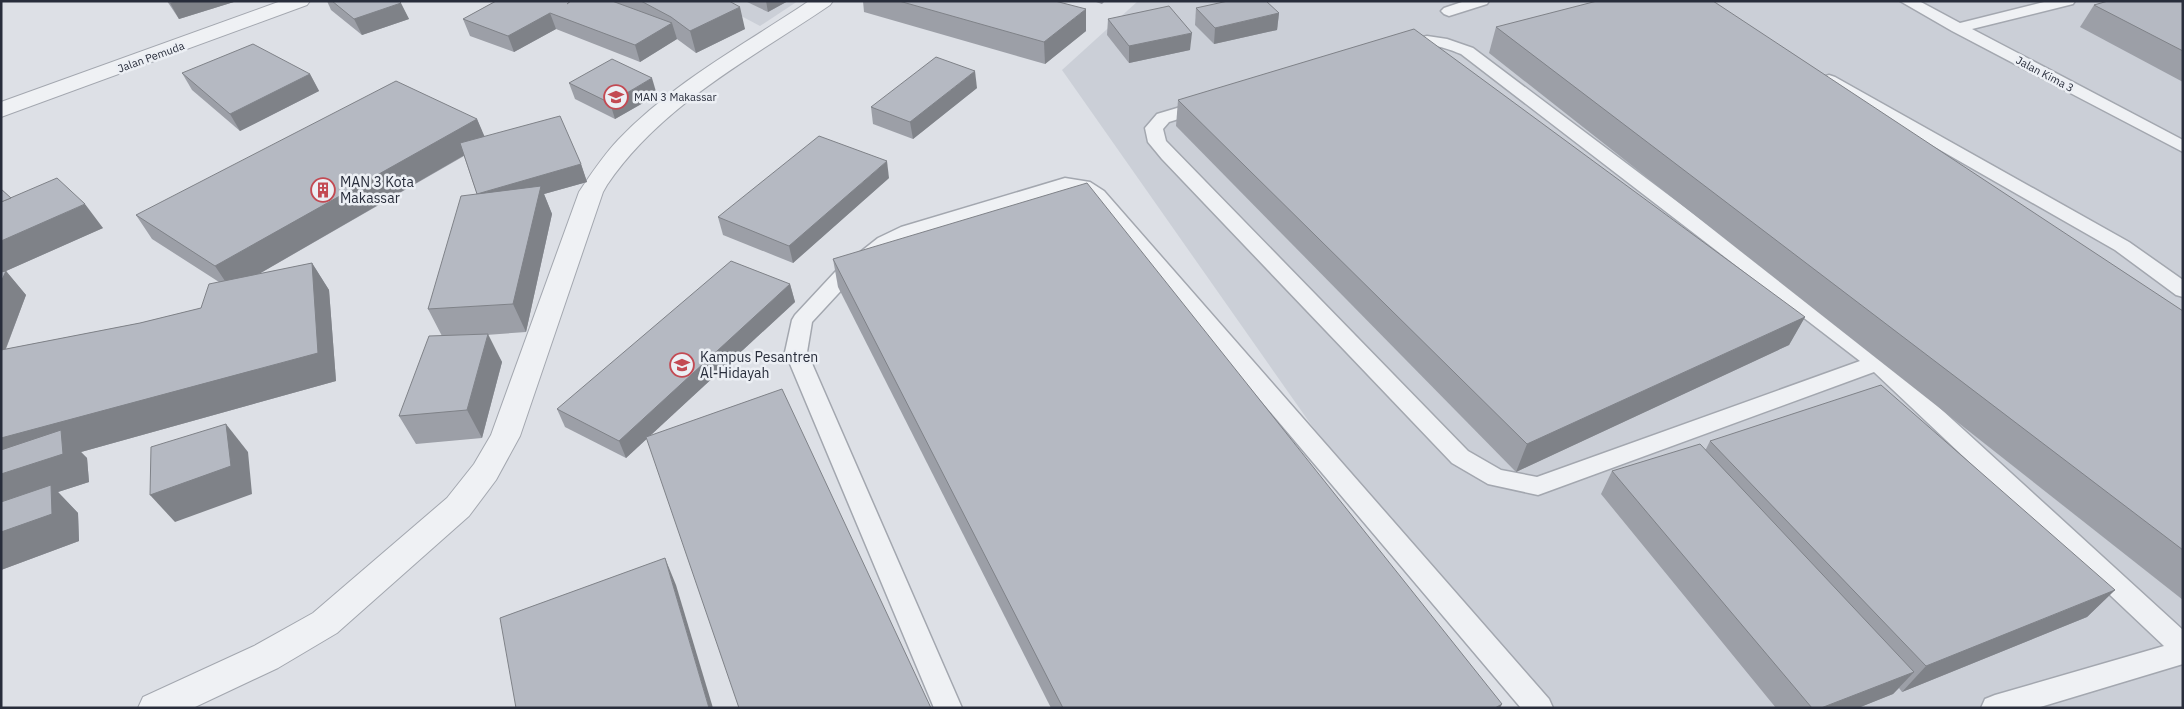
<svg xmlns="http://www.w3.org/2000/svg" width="2184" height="709" viewBox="0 0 2184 709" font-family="'IBM Plex Sans',sans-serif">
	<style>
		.built { fill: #cbcfd7 }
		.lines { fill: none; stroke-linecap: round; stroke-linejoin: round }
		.lane-casing { stroke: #a3a7af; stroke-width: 3 }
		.street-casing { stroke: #a3a7af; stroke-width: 2 }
		.lane { fill: #eff1f4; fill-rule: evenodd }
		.street { fill: #eff1f4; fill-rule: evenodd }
		.wall { fill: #9c9fa7 }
		.shaded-wall { fill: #7f8288 }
		.building { fill: #b5b9c2; stroke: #7f8288 }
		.labels { text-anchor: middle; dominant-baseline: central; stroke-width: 5; stroke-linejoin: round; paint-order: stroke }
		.far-street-label { font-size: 11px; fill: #282d3b; stroke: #eceff4 }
		.far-poi-label { font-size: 11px; fill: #282d3b; stroke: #eceff4; text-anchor: start }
		.poi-label { font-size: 14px; fill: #282d3b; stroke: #eceff4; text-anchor: start }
	</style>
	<rect width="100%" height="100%" fill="#dde0e6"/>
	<g class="built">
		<path d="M713 1H798L760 26Z"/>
		<path d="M1138 1H2183V708H1546L1312 426 1062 70Z"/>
	</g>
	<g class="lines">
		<g class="lane-casing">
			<g id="lane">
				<path d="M1465 1H1489L1487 4 1449 16 1444 14 1441 11 1444 8Z"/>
				<path d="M1900 1H1919L1960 23 2048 1H2075L2073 4 1972 29 2183 140V152L1952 31Z"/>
				<path d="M1427 36 1447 39 1473 48 1885 358 2183 630V664L2037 708H1981L1985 699 1995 695 2164 646 1874 372 1538 495 1488 484 1452 463 1162 159 1148 142 1145 128 1157 114 1204 100 1210 101 1212 105 1210 109 1169 122 1163 129 1166 141 1468 451 1501 470 1537 477 1860 361 1461 54C1448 49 1436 44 1422 46 1413 47 1404 52 1394 49L1392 46 1394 43Z"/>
				<path d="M1829 75 1835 77 2129 242 2183 280V297L2176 295 2115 250 1823 83 1821 80 1823 77Z"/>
				<path d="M1065 178 1090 182 1104 191 1549 699 1553 708H1521L1090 199 1079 191 1066 190 915 235 892 246 849 282 812 322 807 352 962 708H934L785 352 792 320 795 315 835 272 878 238 901 227Z"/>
			</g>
		</g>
		<g class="street-casing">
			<g id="street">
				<path d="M281 1H310L307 5 1 117V102Z"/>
				<path d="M809 1H833L830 5C752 58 661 105 607 185L603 192 520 436 496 480 469 516 337 633 278 668 193 708H138L143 697 254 646 313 613 447 498 474 464 491 435 579 192C591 174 603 156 618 140 672 83 745 44 809 1Z"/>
			</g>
		</g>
		<use href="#lane" class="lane"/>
		<use href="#street" class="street"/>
	</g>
	<g class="wall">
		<path d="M167 1H237L179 19Z"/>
		<path d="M327 1H399L409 19 362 35 331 10Z"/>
		<path d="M496 1H729L745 29 696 53 677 39 640 62 556 29 514 52 470 36 463 19Z"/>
		<path d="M745 1H788L768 12Z"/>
		<path d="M863 1H1055L1086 31 1045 64 864 12Z"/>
		<path d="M1093 1H1105L1102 4Z"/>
		<path d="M2183 1V82L2080 27 2094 5Z"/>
		<path d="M1196 8 1279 13 1277 30 1214 44 1195 25Z"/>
		<path d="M1108 19 1190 50 1129 63 1107 35Z"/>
		<path d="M1496 27 2183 311V600L1489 53Z"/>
		<path d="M182 73 310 74 319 91 240 131 192 90Z"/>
		<path d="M569 83 657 95 615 119 575 99Z"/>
		<path d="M977 88 913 139 873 124 871 107Z"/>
		<path d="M1178 100 1805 317 1789 345 1516 472 1176 126Z"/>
		<path d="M477 119 484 137 581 164 587 182 544 194 552 214 526 332 486 335 502 362 482 438 416 444 399 416 442 336 428 309 477 194 464 156 259 274 312 263 329 290 336 381 81 452 87 458 89 482 58 492 78 513 79 541 1 570V189L11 198 103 228 6 271 26 295 6 349 140 323 201 308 219 282 152 239 136 215Z"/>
		<path d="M889 178 793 263 723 235 718 217Z"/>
		<path d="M833 259 1500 708H1051L838 287Z"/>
		<path d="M790 284 795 302 626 458 565 427 557 409Z"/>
		<path d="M1710 441 2115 590 2087 617 1902 692 1899 688 1893 694 1858 708H1776L1601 494 1612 471 1706 449Z"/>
	</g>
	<g class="shaded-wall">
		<path d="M176 1H237L179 19 170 3Z"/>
		<path d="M766 1H788L768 12Z"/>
		<path d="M401 3 409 19 362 35 354 19Z"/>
		<path d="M740 7 745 29 696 53 690 31Z"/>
		<path d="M1086 9V31L1045 64 1044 42Z"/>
		<path d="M550 13 556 29 514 52 508 36Z"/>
		<path d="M1279 13 1277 30 1214 44 1215 28Z"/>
		<path d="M672 23 677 39 640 62 635 45Z"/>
		<path d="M1192 33 1190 50 1129 63V46Z"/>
		<path d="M975 71 977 88 913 139 910 122Z"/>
		<path d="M310 74 319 91 240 131 230 114Z"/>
		<path d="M652 78 657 95 615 119 610 103Z"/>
		<path d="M477 119 487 142 231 290 215 266Z"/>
		<path d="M887 161 889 178 793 263 789 246Z"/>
		<path d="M581 164 587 182 544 194 552 214 526 332 513 304 477 194Z"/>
		<path d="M85 204 103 228 6 271 26 295 1 361V241Z"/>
		<path d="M312 263 329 290 336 381 81 452 87 458 89 482 58 492 78 513 79 541 1 570V438Z"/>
		<path d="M790 284 795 302 626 458 619 441Z"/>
		<path d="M1805 317 1789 345 1516 472 1527 444Z"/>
		<path d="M488 334 502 362 482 438 467 410Z"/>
		<path d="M226 424 248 452 252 494 175 522 150 495Z"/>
		<path d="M665 558 676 585 713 708H709Z"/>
		<path d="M2115 590 2087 617 1902 692 1926 666Z"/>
		<path d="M1914 672 1893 694 1858 708H1821Z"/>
		<path d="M1502 704 1500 708H1495Z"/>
	</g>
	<g class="building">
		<path d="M332 1H399L401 3 354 19Z"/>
		<path d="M496 1H570L567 4 571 1H612L672 23 635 45 550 13 508 36 463 19Z"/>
		<path d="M641 1H729L740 7 690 31 671 17Z"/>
		<path d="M899 1H1055L1086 9 1044 42Z"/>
		<path d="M1228 1H1266L1279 13 1215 28 1196 8Z"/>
		<path d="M1597 1H1713L2183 311V550L1496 27Z"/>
		<path d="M2108 1H2183V51L2094 5Z"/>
		<path d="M1169 6 1192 33 1129 46 1108 19Z"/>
		<path d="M1414 29 1805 317 1527 444 1178 100Z"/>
		<path d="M253 44 310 74 230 114 182 73Z"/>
		<path d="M936 57 975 71 910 122 871 107Z"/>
		<path d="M612 59 652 78 610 103 569 83Z"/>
		<path d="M396 81 477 119 215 266 136 215Z"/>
		<path d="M560 116 581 164 477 194 460 143Z"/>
		<path d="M819 136 887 161 789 246 718 217Z"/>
		<path d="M57 178 85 204 1 241V202Z"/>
		<path d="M1087 183 1502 704 1495 708H1063L833 259Z"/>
		<path d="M541 186 513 304 428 309 461 196Z"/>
		<path d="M1 189 11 198 1 202Z"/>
		<path d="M731 261 790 284 619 441 557 409Z"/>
		<path d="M312 263 318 353 1 438V350L140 323 201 308 209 284Z"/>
		<path d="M6 271 1 282V272Z"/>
		<path d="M488 334 467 410 399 416 429 336Z"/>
		<path d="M1881 385 2115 590 1926 666 1710 441Z"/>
		<path d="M782 389 931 708H739L646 437Z"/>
		<path d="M226 424 231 466 150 495 151 447Z"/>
		<path d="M61 430 63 454 1 474V450Z"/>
		<path d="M1700 444 1914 672 1821 708H1812L1612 471Z"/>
		<path d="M51 485 52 514 1 532V502Z"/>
		<path d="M665 558 709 708H516L500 618Z"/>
	</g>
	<defs>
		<g id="school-ring" transform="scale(1.25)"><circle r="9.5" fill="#eceff4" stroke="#c34a53" stroke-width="1.5"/><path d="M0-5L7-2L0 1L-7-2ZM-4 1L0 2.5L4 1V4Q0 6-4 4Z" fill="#c34a53"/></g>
		<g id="building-ring" transform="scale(1.25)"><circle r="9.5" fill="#eceff4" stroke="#c34a53" stroke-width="1.5"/><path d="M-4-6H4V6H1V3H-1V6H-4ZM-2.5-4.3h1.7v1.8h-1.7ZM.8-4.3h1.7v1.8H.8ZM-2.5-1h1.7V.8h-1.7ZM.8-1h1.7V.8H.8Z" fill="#c34a53"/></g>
	</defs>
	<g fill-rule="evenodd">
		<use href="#school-ring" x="616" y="97"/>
		<use href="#building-ring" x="323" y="190"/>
		<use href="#school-ring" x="682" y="365"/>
	</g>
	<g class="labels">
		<g class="far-street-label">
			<text transform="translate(151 57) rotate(-20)">Jalan Pemuda</text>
			<text transform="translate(2045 74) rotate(28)">Jalan Kima 3</text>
		</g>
		<g class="far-poi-label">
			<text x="634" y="97">MAN 3 Makassar</text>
		</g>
		<g class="poi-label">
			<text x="340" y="182">MAN 3 Kota<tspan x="340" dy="16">Makassar</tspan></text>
			<text x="700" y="357">Kampus Pesantren<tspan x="700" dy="16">Al-Hidayah</tspan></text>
		</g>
	</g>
	<rect width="2184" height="709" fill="none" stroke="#282d3b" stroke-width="5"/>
</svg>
